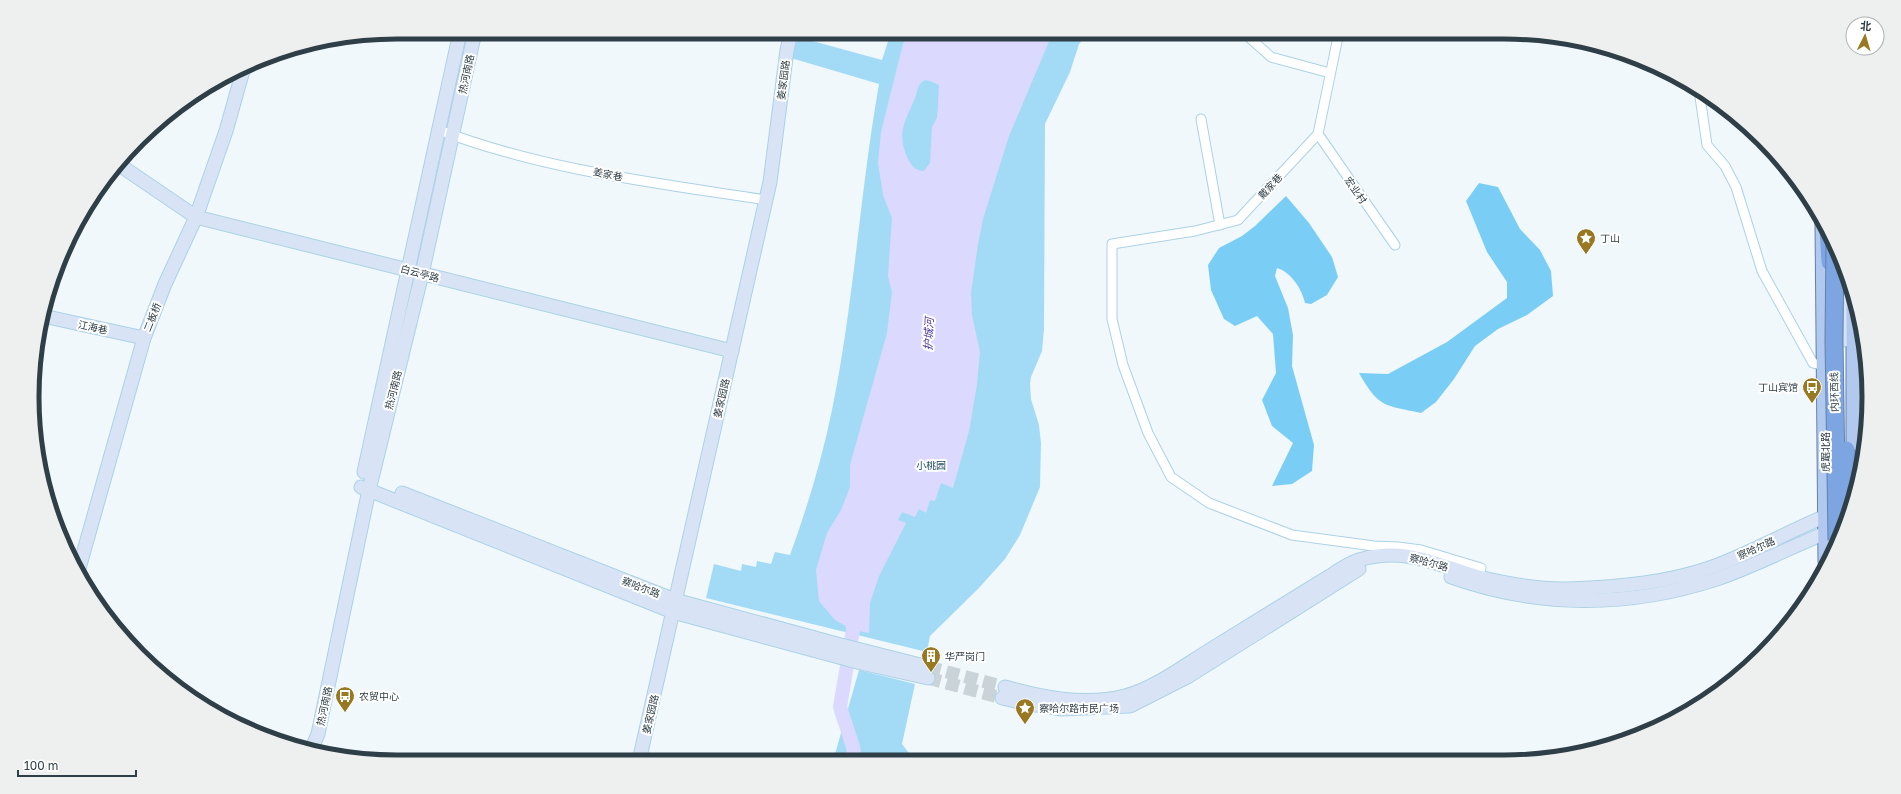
<svg xmlns="http://www.w3.org/2000/svg" width="1901" height="794" viewBox="0 0 1901 794" font-family="'Golos Text','Noto Sans SC',sans-serif">
	<style>
		.green { fill: #a3dbf7 }
		.forest { fill: #7acef5 }
		.water { fill: #dbdafe; fill-rule: evenodd }
		.lines { fill: none; stroke-linecap: round; stroke-linejoin: round }
		.river { stroke: #dbdafe; stroke-width: 14 }
		.secondary-tunnel { stroke: #cad3d8; stroke-width: 13; stroke-dasharray: 13 6; stroke-linecap: butt }
		.street-casing { stroke: #abd2e6; stroke-width: 11 }
		.secondary-casing { stroke: #abd2e6; stroke-width: 15 }
		.primary-casing { stroke: #6281ac; stroke-width: 17 }
		.highway-casing { stroke: #6281ac; stroke-width: 19 }
		.street { stroke: #fff; stroke-width: 9 }
		.secondary { stroke: #d8e4f6; stroke-width: 13 }
		.primary { stroke: #b1c9ee; stroke-width: 15 }
		.highway { stroke: #7da5e2; stroke-width: 17 }
		.highway-bridge-casing { stroke: #6281ac; stroke-width: 19; stroke-linecap: butt }
		.highway-bridge { stroke: #7da5e2; stroke-width: 17 }
		.labels { text-anchor: middle; dominant-baseline: central; stroke-width: 4; stroke-linejoin: round; paint-order: stroke }
		.street-label { font-size: 10px; fill: #2f3f47; stroke: #fff }
		.poi-label { font-size: 10px; fill: #2f3f47; stroke: #fff; text-anchor: start }
		.park-label { font-size: 10px; fill: #215064; stroke: #fff }
		.water-label { font-size: 11px; font-style: italic; fill: #4f3c9f; stroke: #fff }
		.rim { fill: none; stroke: #2f3f47; stroke-width: 5 }
	</style>
	<rect width="100%" height="100%" fill="#f1f8fc"/>
	<g class="green">
		<path d="M891 32H1090L1079 44 1070 72 1045 124 1044 329 1042 351 1031 377 1030 384 1031 399 1039 425 1041 443 1040 487 1020 535 1005 559 978 589 930 636 927 652 706 598 714 564 741 571 742 564 756 567 757 561 771 564 775 552 790 555C807 508 822 459 832 410 854 302 860 192 879 84L791 58 798 37 882 60Z"/>
		<path d="M859 670 915 684 902 744 915 761H833Z"/>
	</g>
	<g class="forest">
		<path d="M1479 183 1498 187 1520 229 1540 250 1551 271 1553 296 1527 315 1498 329 1475 346 1454 379 1436 402 1421 413C1384 405 1379 408 1359 373L1388 374 1447 342 1507 298V282L1487 252 1466 201Z"/>
		<path d="M1286 196 1309 223 1332 257 1338 277 1327 295 1311 304 1305 303C1302 289 1291 272 1277 268L1275 276 1288 308 1293 335 1292 366 1314 445 1312 471 1292 484 1272 486 1293 443 1272 426 1262 400 1276 373 1273 334 1257 316 1235 326 1224 319 1211 290 1208 265 1219 248 1242 236 1255 226Z"/>
	</g>
	<path class="water" d="M906 32H1053L1009 136 983 219 978 244 971 293 972 315 980 352 977 384 969 431 953 488 941 483 935 501 930 500 926 513 919 509 915 517 902 512 898 520 906 523 879 576 870 603 869 633 853 630 835 620 819 601 816 570 827 533 841 510 850 487V465L887 333 892 292 888 276 892 218 883 195 878 163 881 132ZM925 80 930 81 939 85 938 106 937 118 932 127 930 163 924 171C915 171 912 166 908 159 896 134 905 121 915 98 918 90 917 84 925 80Z"/>
	<g class="lines">
		<path class="river" d="M851 611 853 630 840 707 853 747 855 761"/>
		<g class="secondary-tunnel">
			<path d="M928 667 1005 687"/>
			<path d="M928 678 1002 698"/>
		</g>
		<g class="street-casing">
			<g id="street">
				<path d="M1243 32 1271 57 1330 73"/>
				<path d="M1339 32 1318 134 1238 220 1195 231 1112 244V319L1123 365 1148 433 1171 477 1209 503 1292 535 1374 546 1398 547 1421 550 1481 568 1478 583"/>
				<path d="M1699 90 1707 145 1725 166 1736 187 1762 271 1813 363 1824 366"/>
				<path d="M1201 119 1220 225"/>
				<path d="M439 130C543 170 657 183 766 200"/>
				<path d="M1318 134 1395 245"/>
			</g>
		</g>
		<g class="secondary-casing">
			<g id="secondary">
				<path d="M121 166 196 217 732 351"/>
				<path d="M43 316 144 338"/>
				<path d="M1845 340 1847 277"/>
				<path d="M364 472 460 32"/>
				<path d="M361 487 673 612 861 663 928 678"/>
				<path d="M402 493 675 600 837 644 928 667"/>
				<path d="M78 572 144 338 165 284 196 217 226 131 244 67"/>
				<path d="M1451 577C1538 608 1629 608 1717 579 1757 565 1795 545 1835 529"/>
				<path d="M1005 687C1044 698 1085 706 1125 696 1153 689 1184 666 1208 651 1249 626 1290 601 1330 576 1339 570 1349 563 1359 560 1405 546 1437 565 1479 577 1508 584 1539 590 1569 589 1617 587 1669 583 1715 566 1755 551 1793 529 1833 513"/>
				<path d="M1002 698 1024 703 1062 709 1130 706 1189 676 1359 569"/>
				<path d="M312 748 318 734 369 490 422 274 475 32"/>
				<path d="M639 761 770 182 787 50 791 32"/>
			</g>
		</g>
		<g class="primary-casing">
			<g id="primary">
				<path d="M1823 223 1826 562"/>
				<path d="M1854 296V470"/>
			</g>
		</g>
		<g class="highway-casing">
			<path id="highway" d="M1828 230 1830 262"/>
		</g>
		<use href="#street" class="street"/>
		<use href="#secondary" class="secondary"/>
		<use href="#primary" class="primary"/>
		<use href="#highway" class="highway"/>
		<g class="highway-bridge-casing">
			<g id="highway-bridge">
				<path d="M1835 244 1834 340 1837 540"/>
				<path d="M1846 450 1848 517"/>
			</g>
		</g>
		<use href="#highway-bridge" class="highway-bridge"/>
	</g>
	<defs>
		<g id="sight-pin" transform="scale(1)"><path d="M0 17L-7.5 6A9.5 9.5 0 1 1 7.5 6Z" fill="#987922" stroke="#fff"/><path d="M0-6L1.8-2.2L6-1.7L2.9 1.2L3.7 5.4L0 3.3L-3.7 5.4L-2.9 1.2L-6-1.7L-1.8-2.2Z" fill="#fff"/></g>
		<g id="bus-pin" transform="scale(1)"><path d="M0 17L-7.5 6A9.5 9.5 0 1 1 7.5 6Z" fill="#987922" stroke="#fff"/><path d="M-5-6H5V4H4V6H2V4H-2V6H-4V4H-5ZM-3.5-4V0h7V-4ZM-3.5 1.2v1.5H-2V1.2ZM2 1.2v1.5H3.5V1.2Z" fill="#fff"/></g>
		<g id="building-pin" transform="scale(1)"><path d="M0 17L-7.5 6A9.5 9.5 0 1 1 7.5 6Z" fill="#987922" stroke="#fff"/><path d="M-4-6H4V6H1V3H-1V6H-4ZM-2.5-4.3h1.7v1.8h-1.7ZM.8-4.3h1.7v1.8H.8ZM-2.5-1h1.7V.8h-1.7ZM.8-1h1.7V.8H.8Z" fill="#fff"/></g>
	</defs>
	<g fill-rule="evenodd">
		<use href="#sight-pin" x="1586" y="238"/>
		<use href="#bus-pin" x="1812" y="387"/>
		<use href="#building-pin" x="931" y="656"/>
		<use href="#bus-pin" x="345" y="696"/>
		<use href="#sight-pin" x="1025" y="708"/>
	</g>
	<g class="labels">
		<g class="street-label">
			<text transform="translate(466 74) rotate(-78)">热河南路</text>
			<text transform="translate(783 80) rotate(-83)">姜家园路</text>
			<text transform="translate(608 174) rotate(11)">姜家巷</text>
			<text transform="translate(1270 186) rotate(-47)">戴家巷</text>
			<text transform="translate(1356 190) rotate(55)">宏业村</text>
			<text transform="translate(420 273) rotate(15)">白云亭路</text>
			<text transform="translate(152 317) rotate(-68)">二板桥</text>
			<text transform="translate(93 327) rotate(12)">江海巷</text>
			<text transform="translate(393 390) rotate(-76)">热河南路</text>
			<text transform="translate(1834 392) rotate(-91)">内环西线</text>
			<text transform="translate(721 398) rotate(-77)">姜家园路</text>
			<text transform="translate(1825 452) rotate(-90)">虎踞北路</text>
			<text transform="translate(1756 548) rotate(-24)">察哈尔路</text>
			<text transform="translate(1429 562) rotate(15)">察哈尔路</text>
			<text transform="translate(641 587) rotate(21)">察哈尔路</text>
			<text transform="translate(324 706) rotate(-78)">热河南路</text>
			<text transform="translate(650 714) rotate(-77)">姜家园路</text>
		</g>
		<g class="poi-label">
			<text x="1600" y="238">丁山</text>
			<text x="1798" y="387" text-anchor="end">丁山宾馆</text>
			<text x="945" y="656">华严岗门</text>
			<text x="359" y="696">农贸中心</text>
			<text x="1039" y="708">察哈尔路市民广场</text>
		</g>
		<g class="park-label">
			<text x="931" y="465">小桃园</text>
		</g>
		<g class="water-label">
			<text transform="translate(928 334) rotate(-87)">护城河</text>
		</g>
	</g>
	<path d="M0 0H1901V794H0ZM397 39H1504A358 358 0 0 1 1862 397V397A358 358 0 0 1 1504 755H397A358 358 0 0 1 39 397V397A358 358 0 0 1 397 39Z" fill="#eef0f0" fill-rule="evenodd"/>
	<path class="rim" d="M397 39H1504A358 358 0 0 1 1862 397V397A358 358 0 0 1 1504 755H397A358 358 0 0 1 39 397V397A358 358 0 0 1 397 39Z"/>
	<g transform="translate(1865 36) rotate(5)"><circle r="19" fill="#ffffff" stroke="#acb2b5"/>
	<path d="M0-3L7 15L0 10L-7 15Z" fill="#987922"/>
	<text y="-6" font-size="11" font-weight="bold" text-anchor="middle" fill="#2f3f47">北</text>
	</g>
	<path d="M18 770v6h118v-6" fill="none" stroke="#2f3f47" stroke-width="2"/>
	<text x="24" y="770" font-size="12" fill="#2f3f47" stroke="#ffffff" stroke-width="3" paint-order="stroke">100 m</text>
</svg>
